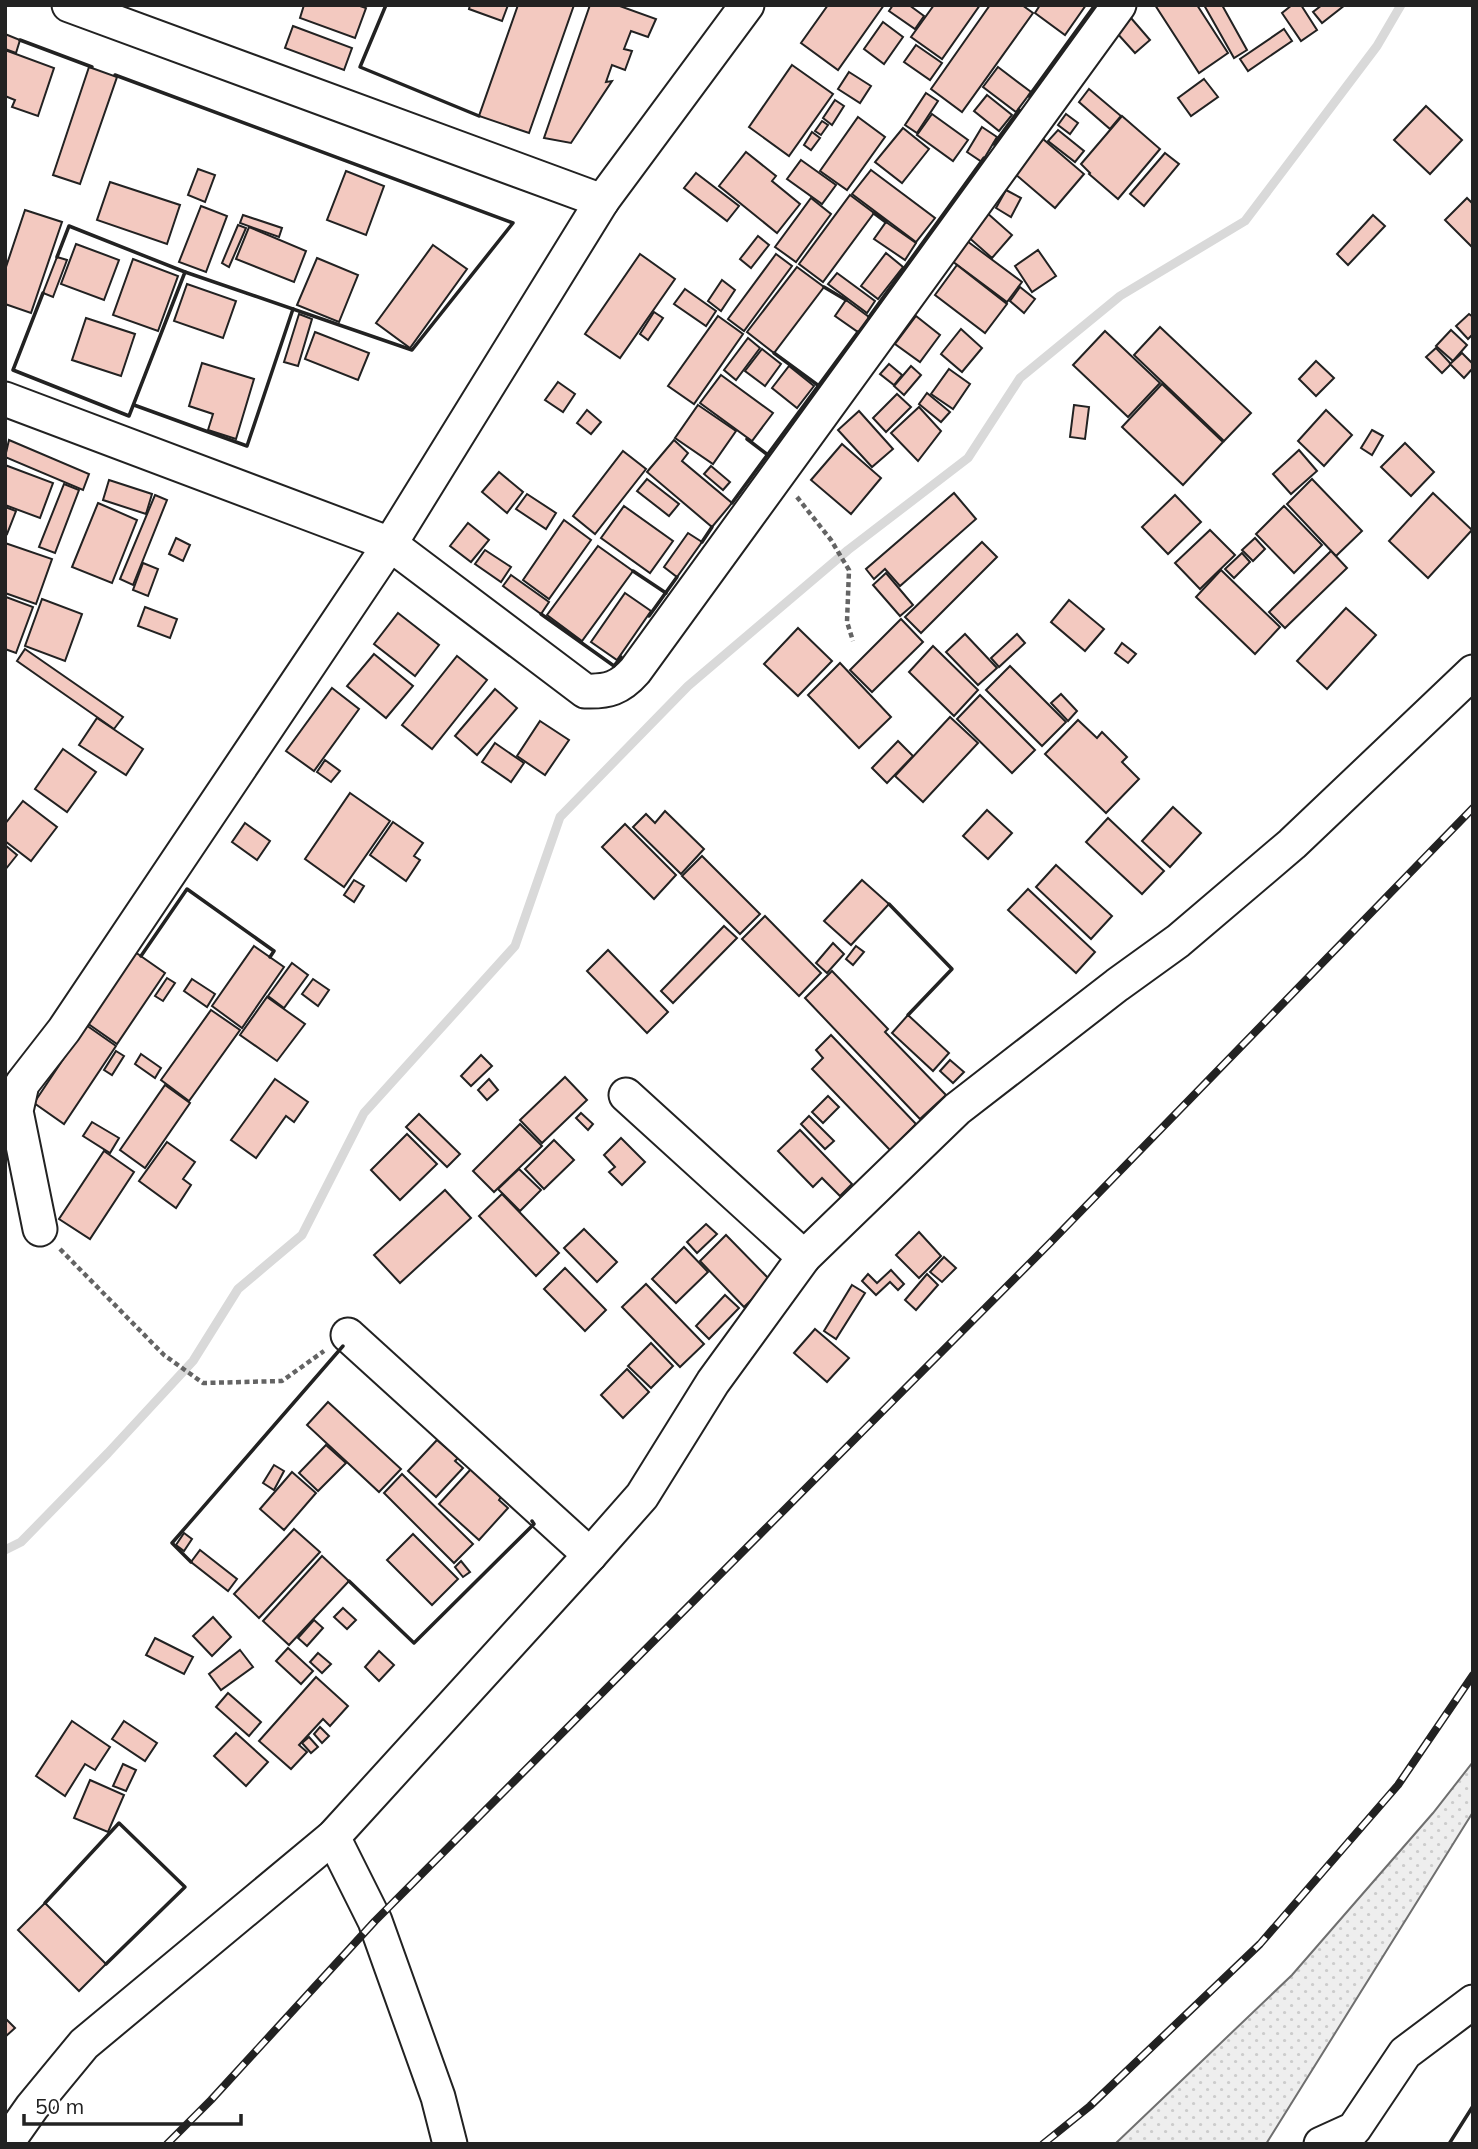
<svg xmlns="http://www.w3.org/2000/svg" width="1478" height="2149" viewBox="0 0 1478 2149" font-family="Mulish,sans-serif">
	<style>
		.grass { fill: url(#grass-dots); stroke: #6f6f6f; stroke-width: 2 }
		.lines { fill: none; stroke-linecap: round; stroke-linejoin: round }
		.stream { stroke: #d9d9d9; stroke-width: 9 }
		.building { fill: #f3c9c0; stroke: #222; stroke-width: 2 }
		.minor-casing { stroke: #222; stroke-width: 37 }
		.path { stroke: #646464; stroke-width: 4.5; stroke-dasharray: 5 3.5; stroke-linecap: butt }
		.minor { stroke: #fff; stroke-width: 33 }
		.rail-casing { stroke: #222; stroke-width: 8 }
		.rail { stroke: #fff; stroke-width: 5; stroke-dasharray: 16; stroke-linecap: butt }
		.wall { stroke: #222; stroke-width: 3.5 }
	</style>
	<defs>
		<pattern id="grass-dots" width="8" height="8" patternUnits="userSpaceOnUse" patternTransform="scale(1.75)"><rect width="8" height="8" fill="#eee"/><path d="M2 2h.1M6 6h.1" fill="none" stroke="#ccc" stroke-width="1.8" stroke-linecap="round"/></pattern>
	</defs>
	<rect width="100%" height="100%" fill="#fff"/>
	<path class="grass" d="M1473 1762V1812L1266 2144H1115L1292 1975 1433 1813Z"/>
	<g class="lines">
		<path class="stream" d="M5 1550 21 1542 108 1453 193 1361 238 1289 302 1235 364 1113 515 946 560 817 688 686 848 550 968 458 1020 378 1120 296 1245 221 1377 46 1401 5"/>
	</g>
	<g class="building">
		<path d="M304 5H357L366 8 355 38 300 18Z"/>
		<path d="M470 5H508L502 21 469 9Z"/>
		<path d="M518 5H574L529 133 479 116Z"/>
		<path d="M590 5H617L656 19 648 37 631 31 624 49 632 51 625 70 612 65 606 82 612 81 571 143 544 138Z"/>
		<path d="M828 5H884L838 70 801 43Z"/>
		<path d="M893 5H909L924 16 915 29 889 11Z"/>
		<path d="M934 5H980L942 59 911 37Z"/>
		<path d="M990 5H1022L1033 13 962 112 931 89Z"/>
		<path d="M1040 5H1086L1065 35 1035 13Z"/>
		<path d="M1155 5H1197L1228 53 1199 73Z"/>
		<path d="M1204 5H1222L1247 50 1234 58Z"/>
		<path d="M1292 5H1301L1317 30 1301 41 1282 13Z"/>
		<path d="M1322 5H1345L1322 23 1313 12Z"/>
		<path d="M1131 18 1150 40 1135 53 1116 32Z"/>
		<path d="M883 22 903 37 884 64 864 49Z"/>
		<path d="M293 26 352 48 344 70 285 48Z"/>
		<path d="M1284 29 1292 41 1248 71 1240 59Z"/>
		<path d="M5 34 20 40 16 53 5 49Z"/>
		<path d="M916 45 942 63 930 80 904 62Z"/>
		<path d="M5 50 54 68 38 116 12 107 15 100 5 96Z"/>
		<path d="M792 65 833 94 789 156 749 127Z"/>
		<path d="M89 67 117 77 80 184 53 175Z"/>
		<path d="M998 67 1031 92 1016 112 983 87Z"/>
		<path d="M849 72 871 86 860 103 838 89Z"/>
		<path d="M1204 79 1218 97 1191 116 1178 98Z"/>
		<path d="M1089 89 1121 116 1110 129 1079 102Z"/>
		<path d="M926 93 938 101 917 133 905 125Z"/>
		<path d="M987 95 1012 115 999 131 974 111Z"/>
		<path d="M835 100 844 106 832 125 823 118Z"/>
		<path d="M1426 106 1462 140 1430 174 1394 140Z"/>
		<path d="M932 114 968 140 953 161 917 135Z"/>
		<path d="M1066 114 1078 123 1070 134 1058 125Z"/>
		<path d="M1122 116 1160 149 1118 199 1089 174 1090 173 1081 164Z"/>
		<path d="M858 117 885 137 847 190 820 171Z"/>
		<path d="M822 121 828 125 821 135 815 131Z"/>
		<path d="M982 127 997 137 982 162 967 152Z"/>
		<path d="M903 128 929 149 902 183 875 162Z"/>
		<path d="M1058 130 1084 151 1075 162 1048 141Z"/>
		<path d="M812 132 820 138 811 150 804 145Z"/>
		<path d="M1043 139 1084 174 1055 208 1014 173Z"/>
		<path d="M746 152 776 176 772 181 800 204 777 233 719 186Z"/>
		<path d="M1165 153 1179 164 1144 206 1130 194Z"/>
		<path d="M801 160 836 185 822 204 787 179Z"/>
		<path d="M198 169 215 175 205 202 188 195Z"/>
		<path d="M871 170 935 218 916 242 852 194Z"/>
		<path d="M346 171 384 186 366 235 327 220Z"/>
		<path d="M696 173 739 206 727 221 684 188Z"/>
		<path d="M110 182 180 205 167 244 97 220Z"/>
		<path d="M1006 190 1021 198 1011 217 996 208Z"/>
		<path d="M850 195 874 213 823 282 799 264Z"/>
		<path d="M811 198 831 214 796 262 775 247Z"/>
		<path d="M1467 198 1473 204V248L1445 220Z"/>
		<path d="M201 206 227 216 206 272 179 262Z"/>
		<path d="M25 210 62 222 31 313 5 304V270Z"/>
		<path d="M986 212 1012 235 992 258 966 235Z"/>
		<path d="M243 215 282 228 279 237 240 223Z"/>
		<path d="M1373 215 1385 226 1348 265 1337 254Z"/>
		<path d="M886 222 916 243 905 260 874 239Z"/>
		<path d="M238 225 246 228 229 267 222 263Z"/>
		<path d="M249 227 306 251 294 282 236 259Z"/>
		<path d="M758 236 769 245 751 268 740 259Z"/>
		<path d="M967 241 1022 282 1007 302 952 261Z"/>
		<path d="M76 244 119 260 104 300 61 284Z"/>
		<path d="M433 245 467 269 410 348 376 323Z"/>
		<path d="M1038 250 1056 276 1032 292 1015 266Z"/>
		<path d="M886 253 903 267 878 299 861 286Z"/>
		<path d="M640 254 675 279 620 358 585 334Z"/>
		<path d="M776 254 792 266 744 331 728 319Z"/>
		<path d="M57 257 67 260 53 297 43 293Z"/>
		<path d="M317 258 358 275 339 322 297 305Z"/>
		<path d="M133 259 178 276 158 331 113 315Z"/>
		<path d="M957 265 1007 304 985 333 935 295Z"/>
		<path d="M797 267 824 287 774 353 747 332Z"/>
		<path d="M837 273 875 301 867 313 828 284Z"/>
		<path d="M722 280 735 290 721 311 708 301Z"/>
		<path d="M187 284 236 301 223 338 174 321Z"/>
		<path d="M1020 287 1035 299 1024 313 1010 301Z"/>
		<path d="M685 289 716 311 706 326 674 304Z"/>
		<path d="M846 300 869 317 858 332 835 316Z"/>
		<path d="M654 312 663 318 648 340 640 334Z"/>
		<path d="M299 314 312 319 298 366 284 362Z"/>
		<path d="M1469 314 1473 317V334L1468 339 1456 326Z"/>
		<path d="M718 316 743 334 694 404 668 386Z"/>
		<path d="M916 316 940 335 920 362 895 344Z"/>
		<path d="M86 318 135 334 121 376 72 360Z"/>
		<path d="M1160 327 1251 413 1224 441 1134 355Z"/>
		<path d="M961 329 982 348 962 372 941 354Z"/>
		<path d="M1451 330 1467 345 1453 361 1436 346Z"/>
		<path d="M1105 331 1160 383 1128 417 1073 365Z"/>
		<path d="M315 332 369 353 358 380 305 359Z"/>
		<path d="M748 338 760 348 736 380 724 370Z"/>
		<path d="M1436 348 1451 364 1442 373 1426 357Z"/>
		<path d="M762 349 781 364 765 386 745 371Z"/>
		<path d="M1462 353 1473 364V368L1464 378 1450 364Z"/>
		<path d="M1316 361 1334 378 1316 396 1299 379Z"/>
		<path d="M202 363 254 379 236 439 208 430 213 414 189 406Z"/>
		<path d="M889 364 902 375 894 385 880 374Z"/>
		<path d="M789 366 814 386 797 408 772 388Z"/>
		<path d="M911 366 921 375 904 395 894 386Z"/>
		<path d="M949 369 970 384 953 409 931 394Z"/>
		<path d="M721 375 773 413 752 441 700 403Z"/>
		<path d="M558 382 575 394 563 412 545 400Z"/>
		<path d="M1162 384 1223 442 1183 485 1122 427Z"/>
		<path d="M927 393 950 412 941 422 919 404Z"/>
		<path d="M897 394 911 407 886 432 873 418Z"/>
		<path d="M698 405 736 431 713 464 675 438Z"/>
		<path d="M1074 405 1089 407 1085 439 1070 437Z"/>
		<path d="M919 407 941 431 918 461 891 433Z"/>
		<path d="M587 410 601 422 591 434 577 423Z"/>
		<path d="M1326 410 1352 435 1324 466 1298 441Z"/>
		<path d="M859 411 893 449 872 467 838 430Z"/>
		<path d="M1372 430 1383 436 1372 455 1361 448Z"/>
		<path d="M9 440 89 474 83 490 5 457Z"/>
		<path d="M674 440 688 453 682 461 732 503 712 527 647 472Z"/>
		<path d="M1405 443 1434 472 1411 496 1381 467Z"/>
		<path d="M842 444 881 478 851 514 811 480Z"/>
		<path d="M1299 450 1317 471 1291 494 1273 474Z"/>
		<path d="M623 451 646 469 595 534 573 516Z"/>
		<path d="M5 465 53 483 40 518 5 505Z"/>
		<path d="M711 466 730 482 723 490 704 474Z"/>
		<path d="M499 472 523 492 507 513 482 492Z"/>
		<path d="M647 479 679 504 669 516 637 491Z"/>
		<path d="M1312 479 1362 531 1336 556 1287 504Z"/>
		<path d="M109 480 152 494 146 514 103 500Z"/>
		<path d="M64 484 79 490 55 553 39 547Z"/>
		<path d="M954 493 976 519 900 586 885 569 874 579 866 569Z"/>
		<path d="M1433 493 1472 530 1428 578 1389 541Z"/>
		<path d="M527 494 556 513 546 529 516 509Z"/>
		<path d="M155 495 167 500 133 585 120 579Z"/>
		<path d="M1175 495 1201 522 1168 554 1142 527Z"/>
		<path d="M98 503 137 520 112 583 72 567Z"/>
		<path d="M624 506 673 541 650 573 601 538Z"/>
		<path d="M1284 506 1322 545 1294 573 1256 534Z"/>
		<path d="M5 507 16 511 7 534 5 533Z"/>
		<path d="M564 520 591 540 549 599 523 580Z"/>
		<path d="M468 523 489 540 471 562 450 546Z"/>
		<path d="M1210 530 1235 555 1200 589 1175 563Z"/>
		<path d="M688 533 702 542 677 577 664 567Z"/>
		<path d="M176 538 190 545 183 561 169 554Z"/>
		<path d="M1255 538 1265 549 1253 561 1242 550Z"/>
		<path d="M982 542 997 557 921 633 905 617Z"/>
		<path d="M5 543 52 559 36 604 5 593Z"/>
		<path d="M598 546 633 571 582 641 547 615Z"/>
		<path d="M485 550 511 567 501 582 475 564Z"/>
		<path d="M1331 551 1347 568 1285 628 1269 612Z"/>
		<path d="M1242 553 1250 562 1234 578 1225 569Z"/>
		<path d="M143 563 158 569 148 596 133 590Z"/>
		<path d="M1221 570 1280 627 1255 654 1196 597Z"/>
		<path d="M886 573 913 605 900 616 873 585Z"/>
		<path d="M511 575 549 602 541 614 503 586Z"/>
		<path d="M625 593 651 611 617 660 591 642Z"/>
		<path d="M6 597 33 607 16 653 5 649Z"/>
		<path d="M42 599 82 614 65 661 25 646Z"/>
		<path d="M1069 600 1104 629 1085 651 1051 622Z"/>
		<path d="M145 607 177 619 170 638 138 626Z"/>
		<path d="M1346 608 1376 635 1327 689 1297 661Z"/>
		<path d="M398 613 439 645 415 676 374 644Z"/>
		<path d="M901 619 923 642 872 692 850 670Z"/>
		<path d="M798 628 832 661 798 696 764 664Z"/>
		<path d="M965 634 997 668 978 685 946 652Z"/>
		<path d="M1017 634 1025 643 999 667 991 658Z"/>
		<path d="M1122 643 1136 654 1128 663 1115 653Z"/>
		<path d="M933 646 978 690 954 716 909 672Z"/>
		<path d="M25 649 123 717 114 729 17 661Z"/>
		<path d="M374 654 413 686 386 718 347 686Z"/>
		<path d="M457 656 487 680 432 749 402 725Z"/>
		<path d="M840 663 891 717 859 748 808 695Z"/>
		<path d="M1010 666 1066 722 1042 746 986 690Z"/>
		<path d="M332 688 359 709 314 771 286 751Z"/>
		<path d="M495 689 517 708 477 755 455 736Z"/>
		<path d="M1061 694 1077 711 1068 721 1051 703Z"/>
		<path d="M980 695 1035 750 1012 773 957 719Z"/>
		<path d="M950 717 978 743 923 802 895 776Z"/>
		<path d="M97 718 143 749 126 775 79 745Z"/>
		<path d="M1078 720 1097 738 1102 732 1127 757 1122 762 1139 779 1106 813 1045 754Z"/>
		<path d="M540 721 569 740 545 775 517 756Z"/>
		<path d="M898 741 913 756 887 783 872 768Z"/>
		<path d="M495 743 524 763 511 782 482 762Z"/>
		<path d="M63 749 96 772 67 812 35 789Z"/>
		<path d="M325 760 340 771 331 782 317 772Z"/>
		<path d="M350 793 390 821 344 887 305 859Z"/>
		<path d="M23 801 57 827 31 861 5 841V824Z"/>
		<path d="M1173 807 1201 833 1170 867 1142 841Z"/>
		<path d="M987 810 1012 833 988 859 963 836Z"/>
		<path d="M665 811 704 849 681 874 633 827 646 814 655 823Z"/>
		<path d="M1108 818 1164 871 1142 894 1086 842Z"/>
		<path d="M393 822 423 843 414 856 420 860 406 881 370 855Z"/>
		<path d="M245 823 270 841 257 860 232 842Z"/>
		<path d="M625 824 676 875 654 899 602 847Z"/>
		<path d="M5 845 17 855 5 870Z"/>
		<path d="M702 856 760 914 740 934 682 876Z"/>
		<path d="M1056 865 1112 916 1091 939 1036 887Z"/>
		<path d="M354 880 364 886 354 902 344 895Z"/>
		<path d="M862 880 889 904 851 945 824 921Z"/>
		<path d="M1028 889 1095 952 1076 973 1008 910Z"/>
		<path d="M765 916 821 973 799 996 742 939Z"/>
		<path d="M724 926 737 938 673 1003 661 991Z"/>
		<path d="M833 943 844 954 827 973 816 963Z"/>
		<path d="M254 946 284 967 242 1028 212 1006Z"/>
		<path d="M856 946 864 952 853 965 846 959Z"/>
		<path d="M608 950 668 1012 647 1033 587 971Z"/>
		<path d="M135 952 165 973 117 1044 87 1023Z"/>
		<path d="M292 963 308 975 284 1008 268 996Z"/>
		<path d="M832 971 888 1029 885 1032 946 1095 920 1119 805 998Z"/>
		<path d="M167 978 175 983 163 1001 155 996Z"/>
		<path d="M192 979 215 994 207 1007 184 991Z"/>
		<path d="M313 979 329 990 318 1006 302 994Z"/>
		<path d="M267 997 305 1024 277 1061 240 1035Z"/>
		<path d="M211 1010 240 1030 189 1101 161 1080Z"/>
		<path d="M908 1015 949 1053 933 1071 892 1033Z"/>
		<path d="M86 1025 116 1046 64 1124 34 1103Z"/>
		<path d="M831 1035 916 1124 890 1150 812 1069 823 1058 816 1050Z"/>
		<path d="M116 1051 124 1056 112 1075 104 1070Z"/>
		<path d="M141 1054 161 1068 155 1078 135 1064Z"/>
		<path d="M481 1055 492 1066 471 1086 461 1076Z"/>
		<path d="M950 1060 964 1072 953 1083 940 1071Z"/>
		<path d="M565 1077 587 1100 542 1143 520 1120Z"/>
		<path d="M275 1079 308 1102 294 1122 286 1116 256 1158 231 1140Z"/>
		<path d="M489 1079 498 1090 487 1100 478 1090Z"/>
		<path d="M165 1085 190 1103 145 1168 120 1150Z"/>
		<path d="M828 1096 839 1107 823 1123 812 1112Z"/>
		<path d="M581 1113 593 1124 588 1130 576 1118Z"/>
		<path d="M419 1114 460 1154 447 1167 406 1127Z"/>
		<path d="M809 1116 834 1141 825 1149 801 1124Z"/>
		<path d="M92 1122 119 1138 110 1153 83 1136Z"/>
		<path d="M520 1124 542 1146 494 1192 473 1171Z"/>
		<path d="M800 1130 852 1184 840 1196 822 1178 813 1187 778 1151Z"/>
		<path d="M407 1134 437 1164 400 1200 371 1170Z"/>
		<path d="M621 1138 645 1162 622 1185 609 1172 615 1167 604 1155Z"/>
		<path d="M554 1140 574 1160 544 1189 525 1169Z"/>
		<path d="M167 1142 195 1162 183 1179 191 1185 176 1208 139 1181Z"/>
		<path d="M104 1151 134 1172 90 1239 59 1219Z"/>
		<path d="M519 1169 541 1190 520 1211 498 1189Z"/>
		<path d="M445 1190 471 1218 400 1283 374 1255Z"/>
		<path d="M502 1194 559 1253 536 1276 479 1216Z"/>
		<path d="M706 1224 717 1234 697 1253 687 1242Z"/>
		<path d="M584 1229 617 1262 597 1282 564 1248Z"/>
		<path d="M919 1232 941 1256 919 1278 896 1255Z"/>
		<path d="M726 1235 771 1281 744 1307 700 1261Z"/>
		<path d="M684 1247 708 1272 676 1303 652 1279Z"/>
		<path d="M944 1257 956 1268 942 1282 930 1272Z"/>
		<path d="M565 1268 606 1310 585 1331 544 1289Z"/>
		<path d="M891 1270 904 1284 898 1290 890 1282 876 1295 862 1281 868 1274 877 1283Z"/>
		<path d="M927 1274 938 1285 916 1310 905 1300Z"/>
		<path d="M646 1284 704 1344 680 1367 622 1307Z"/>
		<path d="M852 1285 865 1293 836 1339 824 1331Z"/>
		<path d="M725 1295 739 1308 709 1339 696 1326Z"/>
		<path d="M815 1329 849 1358 827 1382 794 1353Z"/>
		<path d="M651 1343 673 1366 651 1388 628 1366Z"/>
		<path d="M627 1369 649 1392 623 1418 601 1395Z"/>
		<path d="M328 1402 401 1469 379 1492 307 1425Z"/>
		<path d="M437 1440 458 1458 455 1461 463 1468 436 1497 408 1471Z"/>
		<path d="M326 1445 346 1463 318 1491 299 1473Z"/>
		<path d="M274 1465 284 1471 274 1490 263 1483Z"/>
		<path d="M471 1469 501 1497 499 1500 508 1508 479 1540 439 1504Z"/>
		<path d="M292 1472 316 1493 284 1530 260 1509Z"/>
		<path d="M402 1474 473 1544 454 1563 384 1493Z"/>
		<path d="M294 1529 320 1552 259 1618 234 1594Z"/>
		<path d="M184 1533 192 1539 184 1551 176 1545Z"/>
		<path d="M413 1534 458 1579 432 1605 387 1560Z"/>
		<path d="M200 1550 237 1579 228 1591 191 1562Z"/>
		<path d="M322 1556 349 1581 289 1645 263 1621Z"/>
		<path d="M461 1561 470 1572 463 1577 455 1567Z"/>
		<path d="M343 1608 356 1620 347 1629 334 1617Z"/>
		<path d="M213 1617 231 1637 212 1656 193 1636Z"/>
		<path d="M314 1620 323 1628 307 1646 298 1638Z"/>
		<path d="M155 1638 193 1657 184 1674 146 1655Z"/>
		<path d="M288 1648 313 1671 301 1684 276 1661Z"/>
		<path d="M240 1650 253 1667 221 1690 209 1674Z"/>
		<path d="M379 1651 394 1665 379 1681 365 1667Z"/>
		<path d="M318 1653 331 1664 322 1673 310 1662Z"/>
		<path d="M316 1677 348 1706 330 1726 323 1719 299 1745 307 1752 291 1769 259 1741Z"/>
		<path d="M228 1693 261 1722 249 1736 216 1707Z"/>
		<path d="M72 1721 110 1747 95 1770 85 1764 65 1796 36 1776Z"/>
		<path d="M124 1721 157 1743 145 1761 112 1739Z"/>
		<path d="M320 1727 329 1736 322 1743 314 1734Z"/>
		<path d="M236 1733 268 1762 246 1786 214 1756Z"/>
		<path d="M309 1737 318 1747 311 1753 302 1743Z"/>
		<path d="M123 1764 136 1770 126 1791 113 1786Z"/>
		<path d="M90 1780 124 1795 108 1832 74 1818Z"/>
		<path d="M45 1903 106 1964 79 1991 18 1930Z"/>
		<path d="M5 2018 15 2028 5 2037Z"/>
	</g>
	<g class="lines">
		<g class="minor-casing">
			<g id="minor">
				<path d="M69 5 602 201"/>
				<path d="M5 399 390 544 585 691C608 692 620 688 635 671L1119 5"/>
				<path d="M626 1095 804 1257"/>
				<path d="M40 1229 16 1111 22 1084 64 1030 390 544 602 201 747 5"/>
				<path d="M348 1335 590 1555"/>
				<path d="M333 1837 375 1921 438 2097 450 2144"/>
				<path d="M6 2144 32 2107 84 2044 333 1837 590 1555 642 1496 713 1382 804 1257 957 1109 1117 985 1178 941 1292 844 1473 672"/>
				<path d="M1321 2144 1354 2129 1405 2053 1473 2002"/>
			</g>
		</g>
		<g class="path">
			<path d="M797 497 831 540 849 570 847 622 853 641"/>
			<path d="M60 1249 164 1355 203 1383 282 1381 324 1351"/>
		</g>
		<use href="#minor" class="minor"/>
		<g class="rail-casing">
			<g id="rail">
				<path d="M167 2144 211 2100 375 1921 1050 1243 1473 808"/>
				<path d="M1043 2144 1090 2106 1260 1944 1398 1785 1473 1675"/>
			</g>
		</g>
		<use href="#rail" class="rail"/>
		<g class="wall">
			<path d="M386 5 360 67 479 116"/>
			<path d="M20 40 92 67"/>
			<path d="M115 75 513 223 412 350 185 272"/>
			<path d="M1029 96 1095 5"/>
			<path d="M994 144 1019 110"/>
			<path d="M874 213 886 222"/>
			<path d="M824 287 846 300"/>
			<path d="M43 293 13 370 129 416 185 272 69 226 57 257"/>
			<path d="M869 317 984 158"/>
			<path d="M774 353 819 386"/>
			<path d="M134 405 247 446 293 309"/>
			<path d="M747 439 768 455"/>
			<path d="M732 503 858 332"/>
			<path d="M702 542 712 527"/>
			<path d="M633 571 666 593"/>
			<path d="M541 614 614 666 621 657"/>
			<path d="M649 616 677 577"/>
			<path d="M889 904 952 969 908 1015"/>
			<path d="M141 956 187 889 274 951 270 957"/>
			<path d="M191 1562 172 1543 343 1346"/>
			<path d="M349 1581 414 1643 534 1524 532 1521"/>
			<path d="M45 1903 119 1823 185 1887 106 1964"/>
			<path d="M1449 2144 1473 2106"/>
		</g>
	</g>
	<rect width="1478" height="2149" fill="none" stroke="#222222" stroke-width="14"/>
	<path d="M24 2114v10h217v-10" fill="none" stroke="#222222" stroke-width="3.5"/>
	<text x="35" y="2114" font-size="21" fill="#222222" stroke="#ffffff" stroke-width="5" paint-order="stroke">50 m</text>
</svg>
